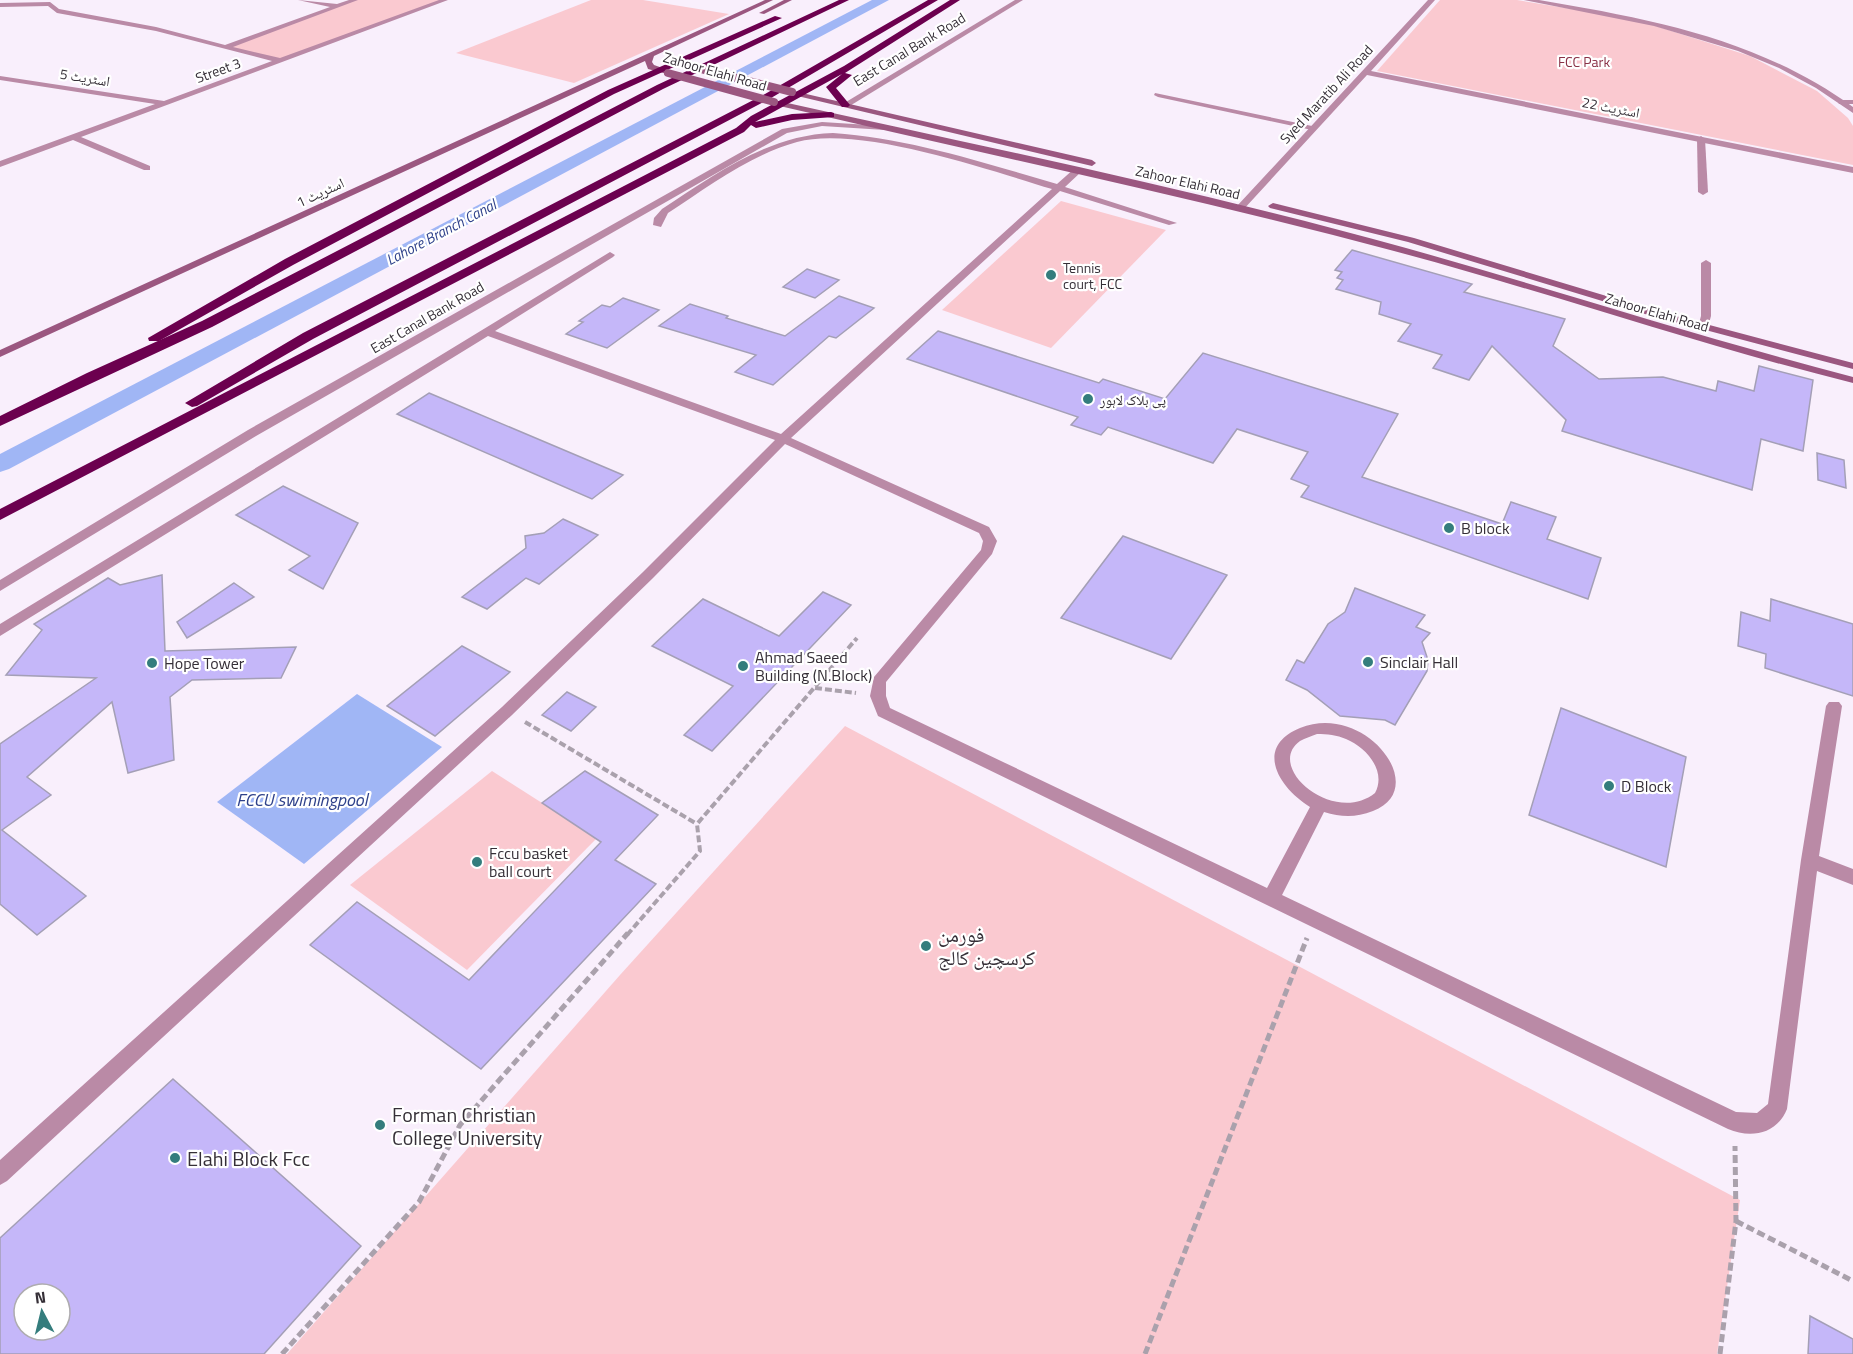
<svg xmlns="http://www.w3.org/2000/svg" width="1853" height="1354" viewBox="0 0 1853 1354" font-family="'Titillium Web','Noto Naskh Arabic',sans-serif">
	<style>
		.green { fill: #fac9d0 }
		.water { fill: #a0b6f5 }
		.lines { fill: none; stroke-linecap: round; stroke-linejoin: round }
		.canal { fill: #a0b6f5; fill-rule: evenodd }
		.building { fill: #c5b7f9; stroke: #a49fb6; stroke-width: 1.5; fill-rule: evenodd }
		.path-far1 { stroke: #aaa1ac; stroke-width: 4; stroke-dasharray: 7 3; stroke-linecap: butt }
		.path { stroke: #aaa1ac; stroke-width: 5; stroke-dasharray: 8 4; stroke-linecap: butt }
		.lane { fill: #ba8aa6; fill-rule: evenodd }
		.street { fill: #ba8aa6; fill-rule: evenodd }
		.secondary { fill: #9b5780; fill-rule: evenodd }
		.highway { fill: #6c004f; fill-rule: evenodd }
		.secondary-bridge { stroke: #9b5780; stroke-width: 8 }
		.poi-dot { fill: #347d7d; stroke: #fff; stroke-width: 2 }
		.labels { text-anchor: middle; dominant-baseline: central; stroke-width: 4.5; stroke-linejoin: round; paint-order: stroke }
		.far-street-label { font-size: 14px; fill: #352f37; stroke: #fff }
		.far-park-label { font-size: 14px; fill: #893046; stroke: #fff }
		.far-poi-label { font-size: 14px; fill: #352f37; stroke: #fff; text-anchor: start }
		.far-water-label { font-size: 15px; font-style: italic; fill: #2f428b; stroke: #fff }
		.poi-label { font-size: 16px; fill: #352f37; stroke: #fff; text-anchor: start }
		.water-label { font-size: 18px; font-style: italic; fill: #2f428b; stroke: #fff }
		.near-poi-label { font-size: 20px; fill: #352f37; stroke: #fff; text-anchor: start }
	</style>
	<rect width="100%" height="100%" fill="#f9effc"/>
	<g class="green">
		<path d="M355 0H445L281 61 228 46Z"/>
		<path d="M591 0H643L729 14 574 83 456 53Z"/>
		<path d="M1440 0H1517L1596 13 1640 21 1750 56 1817 91 1848 118 1853 126V165L1377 71Z"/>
		<path d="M1061 201 1166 230 1051 348 942 310Z"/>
		<path d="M845 726 1740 1200 1717 1354H287L620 975Z"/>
		<path d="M492 771 597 838 467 970 350 885Z"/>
	</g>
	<path class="water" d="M357 694 442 747 304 864 217 802Z"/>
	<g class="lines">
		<path class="canal" d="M872 0H889L9 469 0 472V454Z"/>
	</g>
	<g class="building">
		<path d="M1352 250 1472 284 1464 292 1565 319 1553 346 1599 379 1663 377 1716 391 1718 381 1754 391 1759 366 1813 380 1803 451 1761 439 1752 490 1562 431 1566 420 1492 346 1469 380 1433 368 1442 355 1398 341 1411 324 1379 314 1381 302 1336 289 1343 280 1337 278 1342 272 1335 270Z"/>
		<path d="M807 269 839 280 815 298 783 287Z"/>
		<path d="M839 296 874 308 836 338 829 336 773 385 735 372 756 355 659 326 690 304 728 316 726 318 785 336Z"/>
		<path d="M623 298 659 310 607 348 566 334 583 322 579 321 602 305 610 307Z"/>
		<path d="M938 331 1099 383 1103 379 1165 399 1203 353 1398 414 1362 477 1502 524 1511 502 1556 517 1547 539 1601 558 1588 599 1301 497 1309 486 1291 479 1308 452 1237 429 1213 463 1108 427 1101 435 1071 425 1078 417 907 359Z"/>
		<path d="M429 393 623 475 592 499 397 414Z"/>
		<path d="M1817 453 1844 460 1846 488 1818 480Z"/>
		<path d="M283 486 358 523 323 589 289 570 310 556 236 515Z"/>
		<path d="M563 519 598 535 539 584 526 578 487 609 462 597 526 548 525 536 544 533Z"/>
		<path d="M1123 536 1227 575 1171 659 1061 618Z"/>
		<path d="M162 575 165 651 296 647 281 678 192 680 170 697 174 760 128 773 112 702 27 777 51 795 2 830 86 896 37 935 0 904V744L96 678 6 675 42 630 34 624 108 578 120 585Z"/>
		<path d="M234 583 254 597 187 638 177 622Z"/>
		<path d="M1355 588 1425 615 1416 627 1430 633 1422 642 1428 660 1427 671 1395 725 1385 720 1340 716 1307 690 1286 680 1297 660 1304 663 1328 624 1345 612Z"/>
		<path d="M823 592 851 605 712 751 684 735 733 686 652 646 703 599 779 636Z"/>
		<path d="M1771 599 1853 624V696L1765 668 1766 654 1738 646 1741 612 1770 621Z"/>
		<path d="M462 646 510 672 435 736 387 706Z"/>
		<path d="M567 692 596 707 571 731 542 715Z"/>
		<path d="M1561 708 1686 757 1666 867 1529 815Z"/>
		<path d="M585 771 658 815 615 860 656 884 481 1069 310 945 357 902 469 980 601 842 542 803Z"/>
		<path d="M173 1079 361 1246 264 1354H0V1238ZM24 1294H60V1330H24Z"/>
		<path d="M1810 1316 1853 1339V1354H1808Z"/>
	</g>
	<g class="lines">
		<g class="path-far1">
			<path d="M815 688 856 693"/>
			<path d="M525 722 697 824"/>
			<path d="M627 935 700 851 697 824 857 638"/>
		</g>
		<g class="path">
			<path d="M1736 1221 1853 1281"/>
			<path d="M282 1354 419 1202 460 1125 628 933"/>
			<path d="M1145 1354 1307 938"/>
			<path d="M1720 1354 1736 1221 1735 1146"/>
		</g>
		<g class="lane">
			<path d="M1155 93 1312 126 1316 128 1312 130 1158 97 1154 95Z"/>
			<path d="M1842 100H1853V104H1839L1838 102Z"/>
			<path d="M833 133C909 138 984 163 1057 184L1075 168H1081V172L1065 187 1177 223 1169 225 1060 191 791 438 989 527 997 541 992 554 886 682V696L890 708 1267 888 1310 807C1278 787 1254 747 1300 728 1365 701 1432 789 1373 811 1355 818 1341 817 1324 812L1282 895 1736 1112 1757 1113 1768 1104 1801 860 1826 706 1829 702H1839L1842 706 1819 856 1853 869V885L1817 871 1787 1109C1777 1134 1751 1139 1728 1129L878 716 870 696 874 677 981 550 983 541 979 533 785 444 653 578 512 715 7 1181 0 1185V1160L502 707 643 572 775 440 488 336 0 636V624L610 252 615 255 613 257 495 331 781 434 1052 189C989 170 859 125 797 142 750 155 708 187 668 213L661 227 653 225 654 218 662 209C714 175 768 135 833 133ZM1317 734C1327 734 1337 735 1346 739 1366 747 1387 771 1375 793 1334 826 1264 767 1300 741 1305 738 1312 736 1317 734Z"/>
			<path d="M1701 136 1705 139 1708 192 1703 195 1698 192 1697 139Z"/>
			<path d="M1706 260 1711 263V316L1708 327 1703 330 1698 327 1701 316V263Z"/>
		</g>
		<g class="street">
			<path d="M298 0 337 4 349 0H358L233 47 280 58 439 0H448L81 137 150 166V170H144L73 140 0 167V161L155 104 0 80V76L164 101 272 61 156 31 57 13 48 6 0 7V3L50 2 59 9 156 27 225 45 330 7Z"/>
			<path d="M1015 0H1023L848 107 841 105Z"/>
			<path d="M1428 0H1435L1371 71 1853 167V173L1367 75 1243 210H1237V206Z"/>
			<path d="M1524 0H1539C1651 19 1759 39 1853 107V113L1816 88 1779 68 1738 51 1654 26Z"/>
			<path d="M822 122 885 126 889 128 885 130 822 126 787 133 256 436 0 591V580L248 430 782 129Z"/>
		</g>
		<g class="secondary">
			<path d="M765 0H773L654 56 652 62 654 65 671 71V75L648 69 645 61 0 357V350Z"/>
			<path d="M784 0H792L764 14 759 13Z"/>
			<path d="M789 90 1092 160 1096 163 1092 166 789 94Z"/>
			<path d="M774 100C985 147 1198 190 1406 248 1556 290 1703 338 1853 377V383C1699 345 1548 292 1394 251 1188 196 979 153 771 104L770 102Z"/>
			<path d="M1273 203 1414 238 1653 310 1853 363V369L1645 314 1408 242 1270 208 1268 206Z"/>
		</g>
		<g class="highway">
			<path d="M839 0H849L663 89 212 327 0 426V416L87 373 202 321 657 85Z"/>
			<path d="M928 0H938L771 98 313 339 197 406 192 407 185 403 303 333 765 94Z"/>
			<path d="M950 0H960L845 73 852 75 836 88 850 105 848 107H842L826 87 842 74 755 122 792 114 831 112 834 113V117L792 120 756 128 751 125 744 132 0 520V509L736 128 751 116 844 66Z"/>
			<path d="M775 16 782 18 614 94 293 265 159 341H149L148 338 285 259 608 90Z"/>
		</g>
		<g class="secondary-bridge">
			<path d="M685 65 792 92"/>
			<path d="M668 73 774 102"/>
		</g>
	</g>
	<g class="poi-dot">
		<circle cx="1051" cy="275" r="6"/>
		<circle cx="1088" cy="399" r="6"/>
		<circle cx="1449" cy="528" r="6"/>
		<circle cx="1368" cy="662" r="6"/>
		<circle cx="152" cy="663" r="6"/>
		<circle cx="743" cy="666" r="6"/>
		<circle cx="1609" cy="786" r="6"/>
		<circle cx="477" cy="862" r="6"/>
		<circle cx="926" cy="946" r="6"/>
		<circle cx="380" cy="1125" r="6"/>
		<circle cx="175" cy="1158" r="6"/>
	</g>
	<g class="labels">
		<g class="far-street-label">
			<text transform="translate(909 49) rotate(-31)">East Canal Bank Road</text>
			<text transform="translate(218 70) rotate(-20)">Street 3</text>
			<text transform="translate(715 71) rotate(16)">Zahoor Elahi Road</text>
			<text transform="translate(85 77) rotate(9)">اسٹریٹ 5</text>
			<text transform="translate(1326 94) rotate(-47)">Syed Maratib Ali Road</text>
			<text transform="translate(1611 107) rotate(11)">اسٹریٹ 22</text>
			<text transform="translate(1188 182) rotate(13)">Zahoor Elahi Road</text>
			<text transform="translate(320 192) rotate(-25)">اسٹریٹ 1</text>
			<text transform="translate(1657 312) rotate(16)">Zahoor Elahi Road</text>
			<text transform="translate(427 317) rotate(-30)">East Canal Bank Road</text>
		</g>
		<g class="far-park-label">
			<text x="1584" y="61">FCC Park</text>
		</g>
		<g class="far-poi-label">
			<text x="1063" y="267">Tennis<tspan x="1063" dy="16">court, FCC</tspan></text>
			<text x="1100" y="399">پی بلاک لاہور</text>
		</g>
		<g class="far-water-label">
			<text transform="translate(441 232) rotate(-28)">Lahore Branch Canal</text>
		</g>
		<g class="poi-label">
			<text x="1461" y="528">B block</text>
			<text x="755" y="657">Ahmad Saeed<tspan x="755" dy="18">Building (N.Block)</tspan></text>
			<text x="1380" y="662">Sinclair Hall</text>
			<text x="164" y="663">Hope Tower</text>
			<text x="1621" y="786">D Block</text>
			<text x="489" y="853">Fccu basket<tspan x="489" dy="18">ball court</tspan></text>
		</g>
		<g class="water-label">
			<text x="302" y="799">FCCU swimingpool</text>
		</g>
		<g class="near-poi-label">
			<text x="938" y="934">فورمن<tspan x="938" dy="23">کرسچین کالج</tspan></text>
			<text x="392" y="1114">Forman Christian<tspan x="392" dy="23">College University</tspan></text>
			<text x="187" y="1158">Elahi Block Fcc</text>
		</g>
	</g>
	<g transform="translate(42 1312) rotate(353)"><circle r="28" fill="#ffffff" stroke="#aeacaf" stroke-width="1.5"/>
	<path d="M0-4.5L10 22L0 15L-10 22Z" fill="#347d7d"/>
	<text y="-9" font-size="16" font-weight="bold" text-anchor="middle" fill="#352f37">N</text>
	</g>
</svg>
